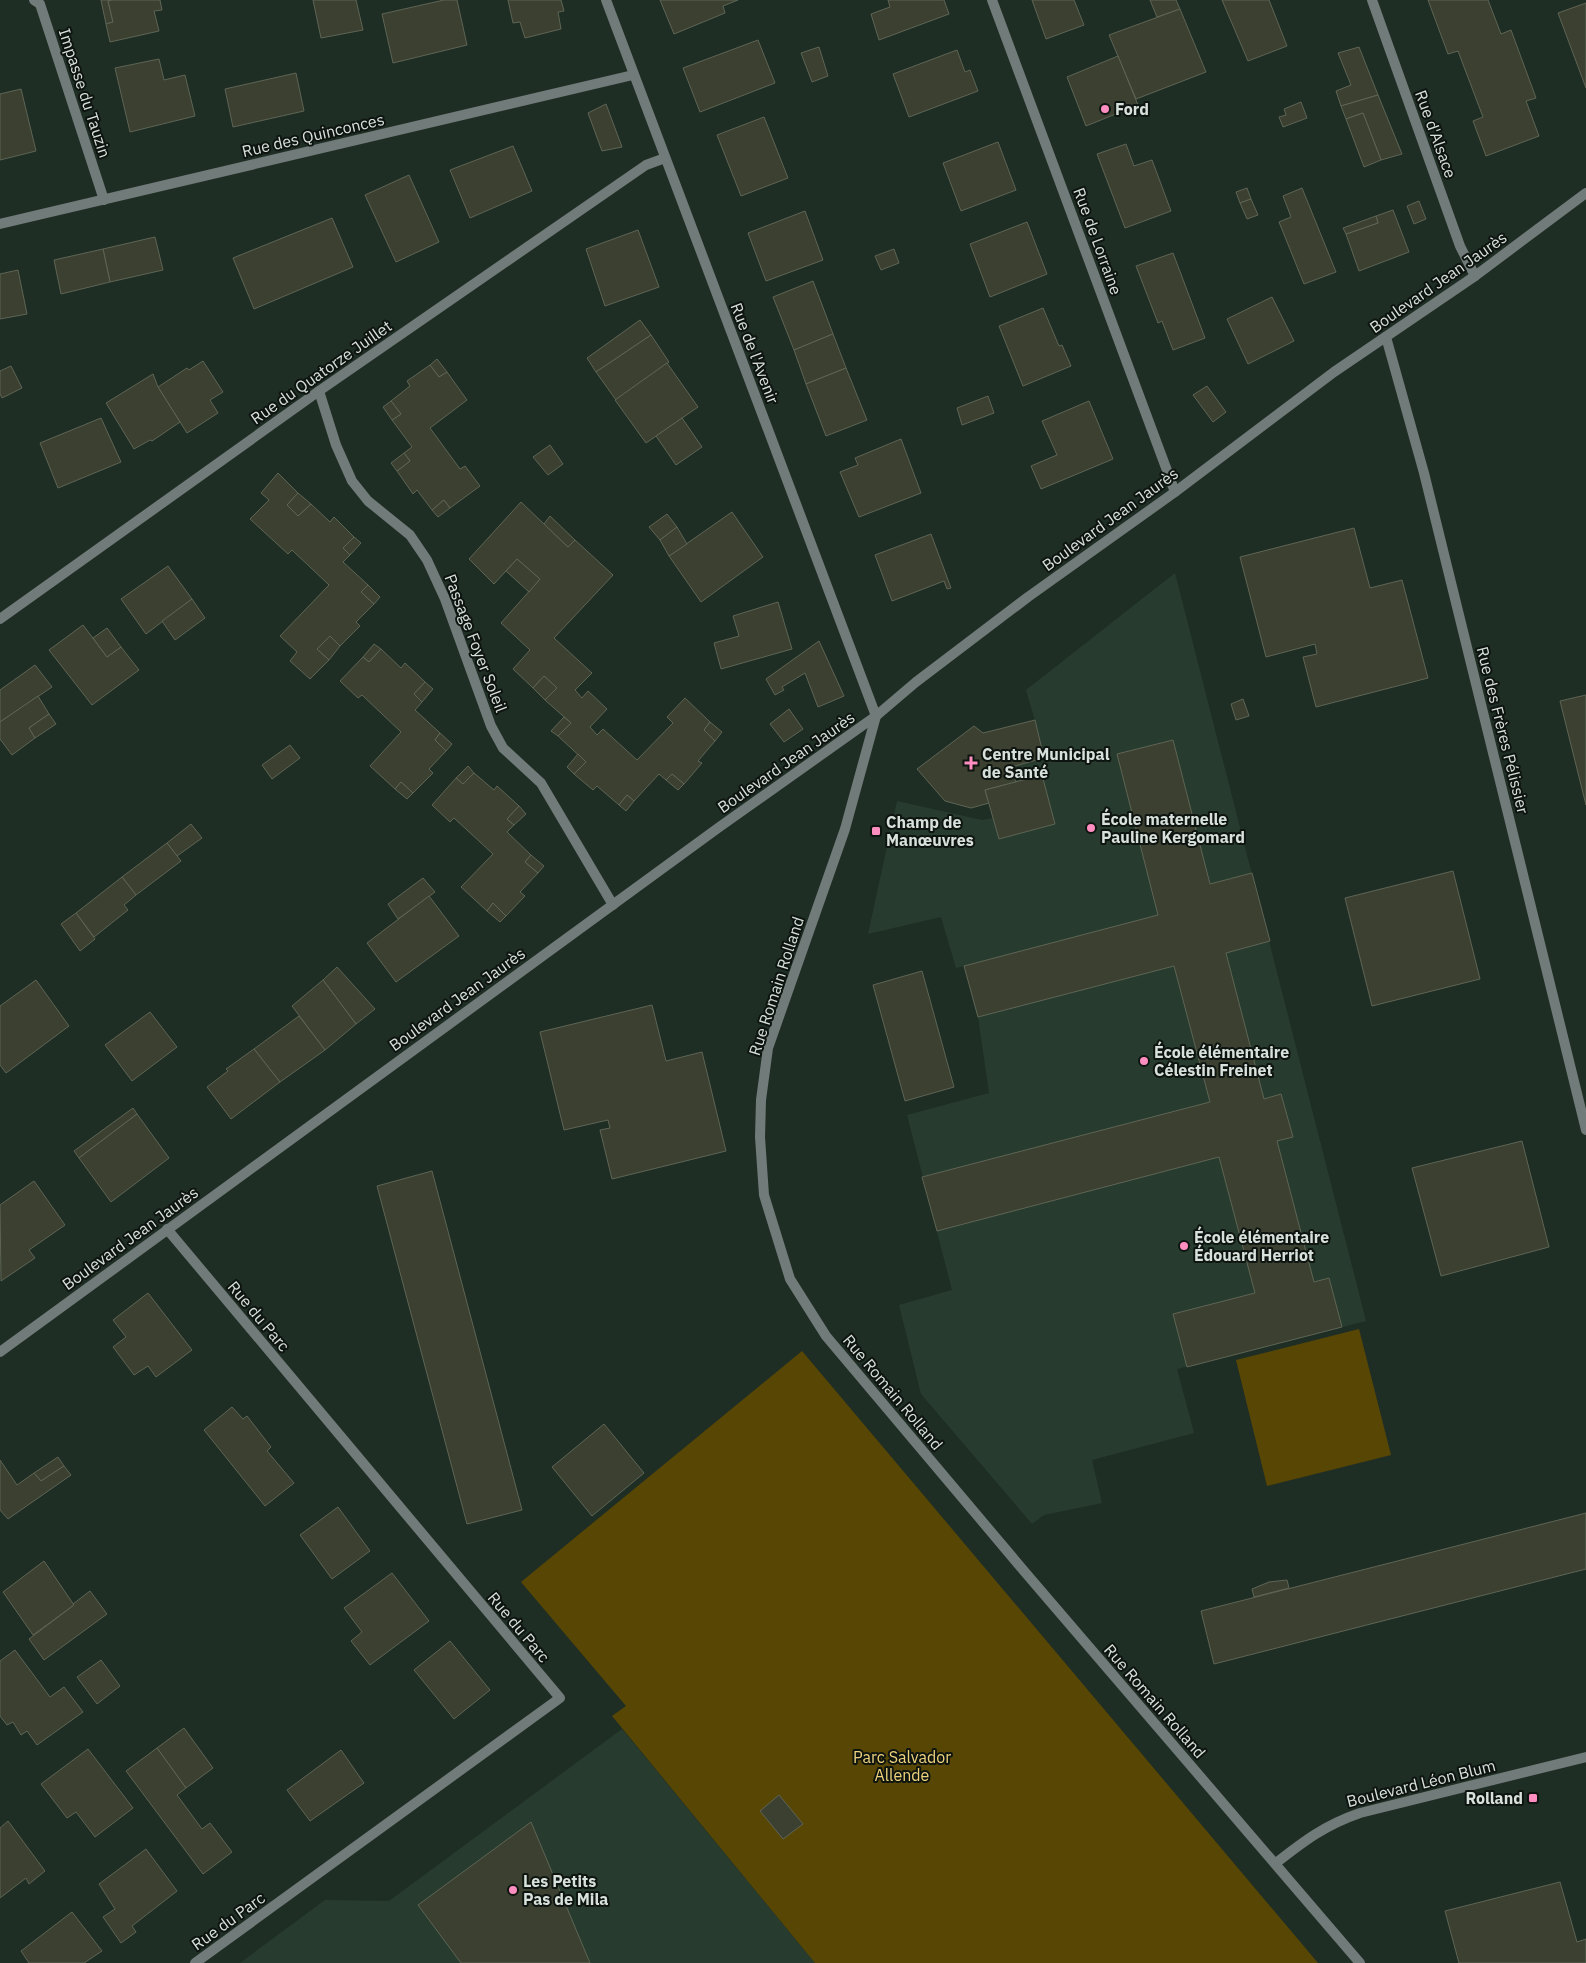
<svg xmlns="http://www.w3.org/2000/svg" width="1586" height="1963" viewBox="0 0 1586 1963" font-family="'IBM Plex Sans',sans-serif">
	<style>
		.built { fill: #273c2f }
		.park { fill: #584604 }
		.building { fill: #3b4031; stroke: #5f6555 }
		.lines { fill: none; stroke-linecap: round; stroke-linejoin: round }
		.service { stroke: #717b7a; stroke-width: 10 }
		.minor { stroke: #717b7a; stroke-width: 10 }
		.poi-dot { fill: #fd8ebf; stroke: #0e1410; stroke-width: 2 }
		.labels { text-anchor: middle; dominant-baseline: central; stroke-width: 4; stroke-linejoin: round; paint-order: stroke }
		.street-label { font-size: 16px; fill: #d8e1db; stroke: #0e1410 }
		.poi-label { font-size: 16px; font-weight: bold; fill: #d8e1db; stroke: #0e1410; text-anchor: start }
		.park-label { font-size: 16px; fill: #f0d37c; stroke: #0e1410 }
	</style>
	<rect width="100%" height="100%" fill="#1f2e25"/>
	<g class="built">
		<path d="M1175 573 1366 1321 1177 1369 1194 1433 1092 1460 1102 1503 1044 1515 1032 1524 921 1394 899 1305 952 1290 907 1115 989 1093 978 1017 964 966 956 968 941 917 868 934 897 801 982 820 993 818 999 839 1055 824 1042 776 1016 782 1011 767 1035 720 1026 690Z"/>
		<path d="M622 1729 815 1963H240L325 1900 389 1901Z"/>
	</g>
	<g class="park">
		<path d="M1359 1329 1391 1455 1267 1486 1236 1360Z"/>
		<path d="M802 1351 1318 1963H815L612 1716 626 1706 521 1582Z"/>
	</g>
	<g class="building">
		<path d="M101 0H112L108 1 113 22 106 24Z"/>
		<path d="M112 0H160L162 10 154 11 159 31 110 42 106 24 113 22 108 1Z"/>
		<path d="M313 0H356L363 30 321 38Z"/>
		<path d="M444 0H457L467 45 393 63 382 14Z"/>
		<path d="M508 0H561L564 11 558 12 561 29 525 38 520 22 513 23Z"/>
		<path d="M660 0H738L723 6 725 13 674 34Z"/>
		<path d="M888 0H944L949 14 879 40 871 14 890 7Z"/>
		<path d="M1032 0H1074L1084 25 1046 39Z"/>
		<path d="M1150 0H1176L1180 9 1157 17Z"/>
		<path d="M1222 0H1269L1287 46 1248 61Z"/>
		<path d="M1428 0H1488L1501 34 1511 30 1536 98 1526 101 1539 136 1486 156 1473 121 1483 117 1458 51 1448 54Z"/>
		<path d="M1586 3V88L1558 13Z"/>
		<path d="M1180 9 1206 72 1136 99 1109 35Z"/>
		<path d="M758 40 775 83 700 112 683 68Z"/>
		<path d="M819 47 828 76 812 82 801 53Z"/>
		<path d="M1359 47 1378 95 1341 106 1336 91 1351 85 1338 53Z"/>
		<path d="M957 50 965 72 970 70 978 91 909 117 893 74Z"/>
		<path d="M1118 56 1138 105 1086 126 1067 77Z"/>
		<path d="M159 59 164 80 185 75 195 116 130 132 115 68Z"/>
		<path d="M296 73 304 111 233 127 225 89Z"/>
		<path d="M21 89 36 151 0 160V94Z"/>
		<path d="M1378 95 1402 154 1381 160 1363 113 1346 119 1341 106Z"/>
		<path d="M1301 102 1307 118 1283 127 1279 117 1286 115 1284 109Z"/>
		<path d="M606 104 622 147 602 151 588 113Z"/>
		<path d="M1363 113 1381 160 1364 167 1346 119Z"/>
		<path d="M764 117 788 178 741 196 717 135Z"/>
		<path d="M998 142 1016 190 961 211 943 163Z"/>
		<path d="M1126 144 1134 166 1152 160 1171 211 1125 228 1097 154Z"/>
		<path d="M513 146 532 191 470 218 450 170Z"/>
		<path d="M409 175 439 242 396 262 365 195Z"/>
		<path d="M1247 188 1251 199 1240 203 1236 192Z"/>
		<path d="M1302 188 1336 272 1304 284 1279 222 1291 217 1283 196Z"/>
		<path d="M1251 199 1258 215 1247 219 1240 203Z"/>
		<path d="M1419 201 1426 219 1414 224 1407 206Z"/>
		<path d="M1393 210 1409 252 1359 271 1346 234 1378 223 1376 216Z"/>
		<path d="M805 211 823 260 766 281 748 233Z"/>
		<path d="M1376 216 1378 223 1346 234 1343 228Z"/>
		<path d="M332 218 353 267 254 309 233 258Z"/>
		<path d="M1027 222 1047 274 990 297 970 244Z"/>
		<path d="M638 230 659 287 605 306 586 249Z"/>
		<path d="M155 237 163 270 110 282 103 249Z"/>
		<path d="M103 249 110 282 61 294 54 260Z"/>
		<path d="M894 249 899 263 881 270 875 256Z"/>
		<path d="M1173 253 1205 338 1173 350 1162 321 1158 323 1136 266Z"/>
		<path d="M18 270 27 314 0 319V274Z"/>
		<path d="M813 281 833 334 794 350 773 297Z"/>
		<path d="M1272 297 1294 341 1248 364 1227 319Z"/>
		<path d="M1043 308 1059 346 1062 345 1071 366 1023 386 999 326Z"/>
		<path d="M640 320 651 335 596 372 587 358Z"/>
		<path d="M833 334 846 368 806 384 794 350Z"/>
		<path d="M651 335 669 362 616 400 596 372Z"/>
		<path d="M437 359 447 372 439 377 430 365Z"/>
		<path d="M203 361 223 392 210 400 218 413 187 433 158 387 187 368 189 370Z"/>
		<path d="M667 363 698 407 646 443 615 400Z"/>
		<path d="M430 365 439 377 447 372 467 400 430 428 460 469 465 466 480 486 450 508 444 500 432 510 417 490 413 494 397 471 410 461 404 453 412 447 392 420 401 414 391 401 410 386 407 381Z"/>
		<path d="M11 366 22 388 2 398 0 394V371Z"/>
		<path d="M846 368 867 420 826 436 806 384Z"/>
		<path d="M153 374 158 387 180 422 152 441 150 440 134 449 106 403Z"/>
		<path d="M1207 386 1226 412 1213 422 1193 395Z"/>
		<path d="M988 396 994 413 962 425 957 408Z"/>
		<path d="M391 401 401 414 392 420 383 407Z"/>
		<path d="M1089 401 1113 459 1041 489 1031 466 1057 455 1042 421Z"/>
		<path d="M101 418 121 462 58 488 40 443Z"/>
		<path d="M682 418 702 447 676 465 656 436Z"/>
		<path d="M901 439 921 493 859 517 840 472 858 465 855 458Z"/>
		<path d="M550 445 563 464 548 475 533 457Z"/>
		<path d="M404 453 410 461 397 471 391 463Z"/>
		<path d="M278 473 298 493 287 505 298 516 311 504 330 522 334 517 354 537 343 548 350 555 343 562 368 585 361 592 374 604 356 622 360 626 340 646 330 636 317 649 329 660 310 679 290 661 297 652 280 636 329 585 292 550 288 554 250 519 269 500 261 493Z"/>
		<path d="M298 493 311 504 298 516 287 505Z"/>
		<path d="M444 500 450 508 438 517 432 510Z"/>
		<path d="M521 502 568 547 575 540 613 575 554 638 592 673 575 690 582 698 588 691 607 709 590 727 597 735 603 729 637 760 673 723 667 717 685 698 710 722 704 730 715 741 698 761 702 763 684 784 672 774 666 780 659 774 634 801 627 795 619 805 597 786 593 790 574 774 586 762 558 736 571 723 545 700 557 688 544 676 533 688 513 669 530 650 501 623 540 579 517 559 494 584 469 559Z"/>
		<path d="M732 512 763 557 701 602 669 556Z"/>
		<path d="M667 514 677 527 660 540 649 527Z"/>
		<path d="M550 516 575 540 568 547 544 524Z"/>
		<path d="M677 527 687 544 669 556 660 540Z"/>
		<path d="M1354 528 1370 588 1402 580 1428 678 1316 707 1303 657 1317 654 1315 644 1266 657 1240 557Z"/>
		<path d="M931 534 951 588 947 589 944 581 892 601 875 555Z"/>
		<path d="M354 537 361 543 350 555 343 548Z"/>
		<path d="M517 559 540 579 529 592 506 571Z"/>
		<path d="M168 566 192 599 146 634 121 599Z"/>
		<path d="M368 585 380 597 374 604 361 592Z"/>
		<path d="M192 599 205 618 175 640 162 621Z"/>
		<path d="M778 602 792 649 721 669 714 643 739 636 733 616Z"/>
		<path d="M83 625 107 657 121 647 139 670 92 705 49 650Z"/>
		<path d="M107 628 121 647 107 657 93 638Z"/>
		<path d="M330 636 340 646 329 660 317 649Z"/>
		<path d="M819 641 844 696 818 707 805 673 782 687 784 690 775 695 766 679Z"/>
		<path d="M374 644 381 649 369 662 363 657Z"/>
		<path d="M381 649 401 668 405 663 425 682 414 694 422 702 415 710 440 733 435 740 446 751 429 769 433 773 413 793 401 782 395 789 370 766 401 732 362 695 358 698 340 681 363 657 369 662Z"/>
		<path d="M35 665 52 687 0 722V690Z"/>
		<path d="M544 676 557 688 545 700 533 688Z"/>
		<path d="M425 682 433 689 422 702 414 694Z"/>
		<path d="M1586 695V805L1560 701Z"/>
		<path d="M38 696 49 714 29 728 35 738 12 755 0 739V722Z"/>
		<path d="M1243 699 1249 716 1236 720 1231 704Z"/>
		<path d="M789 709 803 729 784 742 770 724Z"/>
		<path d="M49 714 56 724 35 738 29 728Z"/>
		<path d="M564 717 571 723 558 736 551 731Z"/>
		<path d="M1035 720 1044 758 1011 767 1016 782 985 790 989 803 971 808 945 801 917 769 974 726 983 733Z"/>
		<path d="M710 722 722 732 715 741 704 730Z"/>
		<path d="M440 733 452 744 446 751 435 740Z"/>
		<path d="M1173 740 1210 884 1252 873 1270 941 1226 953 1264 1099 1281 1094 1293 1137 1277 1141 1314 1282 1329 1278 1342 1327 1187 1367 1173 1314 1255 1293 1219 1157 937 1231 922 1177 1210 1102 1174 966 978 1017 964 966 1158 915 1117 754Z"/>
		<path d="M290 745 300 758 272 779 262 765Z"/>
		<path d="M578 754 586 762 574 774 567 767Z"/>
		<path d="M468 766 474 773 463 784 456 778Z"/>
		<path d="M474 773 494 790 497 786 519 806 507 819 514 825 507 832 531 855 525 862 538 873 520 892 525 896 506 916 493 903 487 911 461 887 493 854 454 818 450 822 432 805 456 778 463 784Z"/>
		<path d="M672 774 684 784 678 790 666 780Z"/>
		<path d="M1042 775 1055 824 999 839 985 790Z"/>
		<path d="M401 782 413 793 407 799 395 789Z"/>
		<path d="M627 795 634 801 626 811 619 805Z"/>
		<path d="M519 806 526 814 514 825 507 819Z"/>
		<path d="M191 824 202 838 177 856 167 843Z"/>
		<path d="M167 843 181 861 136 895 122 877Z"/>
		<path d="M531 855 544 866 538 873 525 862Z"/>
		<path d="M1453 871 1480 979 1372 1006 1345 898Z"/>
		<path d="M122 877 136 895 124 905 128 910 94 937 76 913Z"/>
		<path d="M423 878 435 892 398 919 388 904Z"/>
		<path d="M429 896 459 936 396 982 367 943Z"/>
		<path d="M493 903 506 916 500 922 487 911Z"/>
		<path d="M76 913 95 939 80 951 61 924Z"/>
		<path d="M337 967 375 1009 356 1024 323 980Z"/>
		<path d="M922 971 954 1087 905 1101 873 985Z"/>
		<path d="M36 980 69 1026 6 1073 0 1065V1006Z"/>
		<path d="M323 980 356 1024 325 1050 292 1006Z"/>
		<path d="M652 1005 666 1061 702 1052 726 1151 612 1179 600 1130 610 1128 608 1120 564 1130 540 1032Z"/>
		<path d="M150 1012 177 1047 132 1081 105 1045Z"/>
		<path d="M299 1016 325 1050 280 1082 254 1049Z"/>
		<path d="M254 1049 280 1082 231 1119 207 1087 228 1071 226 1069Z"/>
		<path d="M133 1108 137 1114 79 1158 74 1151Z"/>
		<path d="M137 1114 169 1158 111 1202 79 1158Z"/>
		<path d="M1522 1141 1549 1247 1441 1276 1412 1168Z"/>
		<path d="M432 1171 522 1510 467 1524 377 1186Z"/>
		<path d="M34 1181 65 1225 29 1250 35 1258 1 1281 0 1205Z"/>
		<path d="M148 1293 192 1350 156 1377 148 1366 134 1375 113 1347 126 1337 113 1320Z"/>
		<path d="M232 1407 243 1419 247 1416 271 1447 267 1451 294 1483 265 1506 204 1430Z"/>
		<path d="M604 1424 644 1473 592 1516 552 1467Z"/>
		<path d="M58 1457 64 1466 41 1481 34 1473Z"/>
		<path d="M0 1460 17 1485 34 1473 41 1481 64 1466 71 1475 8 1519 0 1510Z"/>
		<path d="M338 1507 370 1551 332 1579 300 1535Z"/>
		<path d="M1586 1513V1569L1214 1664 1201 1611Z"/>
		<path d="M44 1561 74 1605 33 1635 3 1592Z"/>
		<path d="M392 1573 429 1621 370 1665 351 1641 362 1632 344 1608Z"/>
		<path d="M1287 1580 1289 1588 1254 1597 1252 1589 1269 1582Z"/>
		<path d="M90 1591 107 1614 44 1660 29 1639 74 1605 73 1604Z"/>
		<path d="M450 1641 490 1690 454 1719 414 1670Z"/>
		<path d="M15 1650 50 1697 64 1687 83 1712 37 1745 27 1731 21 1735 13 1722 7 1725 0 1716V1661Z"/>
		<path d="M101 1660 120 1686 97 1704 77 1677Z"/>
		<path d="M184 1728 213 1768 186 1788 157 1748Z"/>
		<path d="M157 1748 186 1788 177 1795 202 1829 210 1823 232 1852 203 1874 126 1771Z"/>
		<path d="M88 1749 133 1808 95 1837 76 1812 67 1818 41 1784Z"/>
		<path d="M341 1750 364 1783 310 1821 287 1790Z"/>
		<path d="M779 1795 803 1824 783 1839 760 1811Z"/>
		<path d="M8 1821 45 1871 29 1884 26 1878 0 1898V1828Z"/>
		<path d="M531 1822 590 1963H461L418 1905Z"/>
		<path d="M146 1849 177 1891 132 1926 136 1932 121 1943 103 1917 115 1909 99 1884Z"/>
		<path d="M1560 1882 1577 1942 1586 1939V1963H1459L1445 1911Z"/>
		<path d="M72 1912 102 1951 84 1963H29L21 1951Z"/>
	</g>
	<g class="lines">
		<path class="service" d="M319 391 336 445 352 481 368 501 410 535 427 560 445 599 491 726 503 748 541 783 613 905"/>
		<g class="minor">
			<path d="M34 0 40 4 104 200"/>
			<path d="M606 0 876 716"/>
			<path d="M992 0 1175 492"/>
			<path d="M1372 0 1460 246 1475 276"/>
			<path d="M0 224 633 75"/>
			<path d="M1386 337 1424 473 1586 1130"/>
			<path d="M0 619 319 391 646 165 665 158"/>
			<path d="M876 716 845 829 768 1048 761 1100 760 1137 764 1195 790 1279 826 1336 1024 1571 1360 1963"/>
			<path d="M167 1229 560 1698 195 1963"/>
			<path d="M0 1352 718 828 876 716 916 682 1028 597 1175 492 1334 372 1475 276 1586 193"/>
			<path d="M1276 1863C1304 1841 1325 1825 1360 1813L1586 1757"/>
		</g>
	</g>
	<g class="poi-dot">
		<circle cx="1105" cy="109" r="5"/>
		<path d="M968.5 755.5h5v5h5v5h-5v5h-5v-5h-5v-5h5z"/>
		<circle cx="1091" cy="828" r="5"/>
		<rect x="871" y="826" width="10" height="10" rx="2.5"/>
		<circle cx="1144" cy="1061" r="5"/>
		<circle cx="1184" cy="1246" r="5"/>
		<rect x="1528" y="1793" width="10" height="10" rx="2.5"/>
		<circle cx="513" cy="1890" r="5"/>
	</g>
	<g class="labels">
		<g class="street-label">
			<text transform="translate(85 93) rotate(72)">Impasse du Tauzin</text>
			<text transform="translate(1436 134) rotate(70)">Rue d'Alsace</text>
			<text transform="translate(313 135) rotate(-13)">Rue des Quinconces</text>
			<text transform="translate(1098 241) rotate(70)">Rue de Lorraine</text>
			<text transform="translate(1438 282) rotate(-35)">Boulevard Jean Jaurès</text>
			<text transform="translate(755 353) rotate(69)">Rue de l'Avenir</text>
			<text transform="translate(321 372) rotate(-35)">Rue du Quatorze Juillet</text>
			<text transform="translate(1110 519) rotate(-36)">Boulevard Jean Jaurès</text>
			<text transform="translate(476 643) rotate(69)">Passage Foyer Soleil</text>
			<text transform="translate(1503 730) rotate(76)">Rue des Frères Pélissier</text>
			<text transform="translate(786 762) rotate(-35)">Boulevard Jean Jaurès</text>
			<text transform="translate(776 986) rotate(-72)">Rue Romain Rolland</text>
			<text transform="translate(457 999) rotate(-36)">Boulevard Jean Jaurès</text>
			<text transform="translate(130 1238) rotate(-36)">Boulevard Jean Jaurès</text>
			<text transform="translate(259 1316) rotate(50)">Rue du Parc</text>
			<text transform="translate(893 1392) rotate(50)">Rue Romain Rolland</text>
			<text transform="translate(519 1627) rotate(50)">Rue du Parc</text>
			<text transform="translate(1155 1701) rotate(49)">Rue Romain Rolland</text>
			<text transform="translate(1421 1783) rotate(-14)">Boulevard Léon Blum</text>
			<text transform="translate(228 1921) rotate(-36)">Rue du Parc</text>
		</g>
		<g class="poi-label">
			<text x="1115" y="109">Ford</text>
			<text x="982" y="754">Centre Municipal<tspan x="982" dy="18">de Santé</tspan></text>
			<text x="1101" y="819">École maternelle<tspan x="1101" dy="18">Pauline Kergomard</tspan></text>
			<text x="886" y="822">Champ de<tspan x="886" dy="18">Manœuvres</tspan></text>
			<text x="1154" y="1052">École élémentaire<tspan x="1154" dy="18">Célestin Freinet</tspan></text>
			<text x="1194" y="1237">École élémentaire<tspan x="1194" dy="18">Édouard Herriot</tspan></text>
			<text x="1523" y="1798" text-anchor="end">Rolland</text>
			<text x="523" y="1881">Les Petits<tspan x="523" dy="18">Pas de Mila</tspan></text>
		</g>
		<g class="park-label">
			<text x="902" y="1757">Parc Salvador<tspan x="902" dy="18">Allende</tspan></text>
		</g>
	</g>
</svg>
